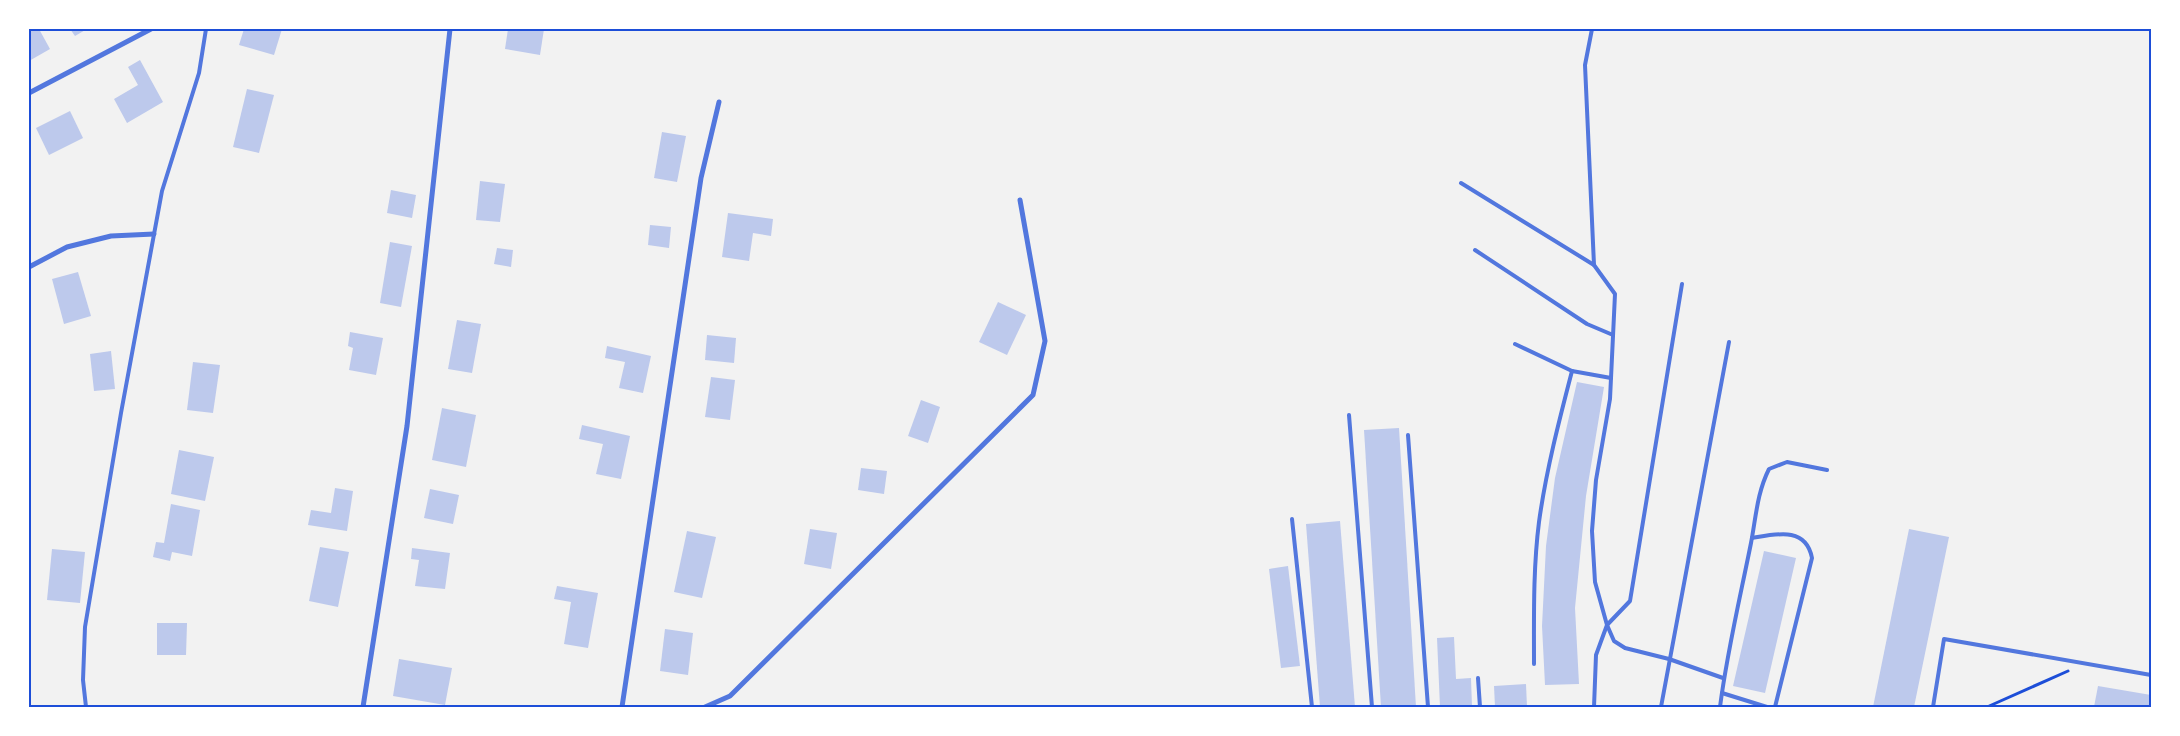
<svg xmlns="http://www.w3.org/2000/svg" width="2180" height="736" viewBox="0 0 2180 736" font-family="'Fira Sans Condensed',sans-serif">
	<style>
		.building { fill: #bdc9ec }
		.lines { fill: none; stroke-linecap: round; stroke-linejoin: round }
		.path { stroke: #1d4ed8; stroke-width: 3 }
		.service { stroke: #5277de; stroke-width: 4 }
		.minor { stroke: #5277de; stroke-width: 5 }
		.neatline { fill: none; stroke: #1d4ed8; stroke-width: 2 }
	</style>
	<rect width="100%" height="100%" fill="#f2f2f2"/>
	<g class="building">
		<path d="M29 29H39L50 49 29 61Z"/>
		<path d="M70 29H87L75 36Z"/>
		<path d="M244 29H282L274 55 239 45Z"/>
		<path d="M508 29H544L540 55 505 49Z"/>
		<path d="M140 60 163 102 127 123 114 99 138 85 128 67Z"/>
		<path d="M247 89 274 95 259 153 233 147Z"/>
		<path d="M70 111 83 138 49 155 36 128Z"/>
		<path d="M662 132 686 136 677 182 654 178Z"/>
		<path d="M480 181 505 184 500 222 476 220Z"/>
		<path d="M391 190 416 195 412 218 387 213Z"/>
		<path d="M728 213 773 219 771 236 753 233 749 261 722 257Z"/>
		<path d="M650 225 671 227 669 248 648 245Z"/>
		<path d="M390 242 412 246 401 307 380 303Z"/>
		<path d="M497 248 513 250 511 267 494 264Z"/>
		<path d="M78 272 91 316 64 324 52 279Z"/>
		<path d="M998 302 1026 315 1007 355 979 342Z"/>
		<path d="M457 320 481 324 472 373 448 369Z"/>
		<path d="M350 332 383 338 376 375 349 370 353 348 348 346Z"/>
		<path d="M707 335 736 338 734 363 705 360Z"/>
		<path d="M607 346 651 356 643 393 619 388 625 362 605 358Z"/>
		<path d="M111 351 115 389 94 391 90 354Z"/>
		<path d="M193 362 220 365 213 413 187 410Z"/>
		<path d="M711 377 735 380 730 420 705 417Z"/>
		<path d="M1577 382 1604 387 1586 496 1575 608 1579 684 1545 685 1542 626 1546 546 1555 478Z"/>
		<path d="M921 400 940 407 928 443 908 436Z"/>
		<path d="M442 408 476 415 466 467 432 460Z"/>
		<path d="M582 425 630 436 621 479 596 474 603 444 579 439Z"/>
		<path d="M1399 428 1416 707H1381L1364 430Z"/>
		<path d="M179 450 214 457 205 501 171 494Z"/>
		<path d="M861 468 887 471 884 494 858 490Z"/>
		<path d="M335 488 353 491 347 531 308 525 311 510 331 513Z"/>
		<path d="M430 489 459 495 453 524 424 518Z"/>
		<path d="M171 504 200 510 192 556 172 552 170 561 153 557 156 542 164 543Z"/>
		<path d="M1340 521 1355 707H1320L1306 524Z"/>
		<path d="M810 529 837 533 831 569 804 564Z"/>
		<path d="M1909 529 1949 537 1914 707H1873Z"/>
		<path d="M687 531 716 537 702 598 674 592Z"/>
		<path d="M320 547 349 552 338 607 309 601Z"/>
		<path d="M412 548 450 553 445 589 415 586 419 560 411 559Z"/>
		<path d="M52 549 85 552 80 603 47 600Z"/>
		<path d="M1764 551 1796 558 1765 693 1733 686Z"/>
		<path d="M1288 566 1300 666 1281 668 1269 569Z"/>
		<path d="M557 586 598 593 588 648 564 644 571 602 554 599Z"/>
		<path d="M157 623H187L186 655H157Z"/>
		<path d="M665 629 693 633 688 675 660 671Z"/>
		<path d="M1454 637 1456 679 1471 678 1472 707H1440L1437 638Z"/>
		<path d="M399 659 452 668 445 705 393 696Z"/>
		<path d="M1526 684 1527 707H1495L1494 686Z"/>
		<path d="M2098 686 2151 695V707H2094Z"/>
	</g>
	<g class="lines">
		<path class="path" d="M1987 707 2068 671"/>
		<g class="service">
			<path d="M1592 29 1585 65 1594 265 1615 294 1610 399 1596 480 1592 531 1595 582 1607 625 1614 641 1625 648 1669 659 1723 678"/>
			<path d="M1461 183 1594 265"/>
			<path d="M1475 250 1587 324 1613 335"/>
			<path d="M1515 344 1572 371 1611 378"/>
			<path d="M1349 415 1372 707"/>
			<path d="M1408 435 1428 707"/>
			<path d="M1292 519 1312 707"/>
			<path d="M1752 538C1776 534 1806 526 1812 558L1775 707"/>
			<path d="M1534 664C1534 617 1533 569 1539 522 1546 471 1559 421 1572 371"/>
			<path d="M1478 678 1480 707"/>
			<path d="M1722 693 1767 707"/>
			<path d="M86 707 83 680 85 627 121 413 162 191 199 73 206 29"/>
			<path d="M1594 707 1596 655 1607 625 1630 601 1682 284"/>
			<path d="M1661 707 1729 342"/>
			<path d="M1720 707C1727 652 1740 598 1751 543 1756 517 1757 493 1769 469L1787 462 1827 470"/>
			<path d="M1933 707 1944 639 2151 675"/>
		</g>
		<g class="minor">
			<path d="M29 93 151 29"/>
			<path d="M29 267 67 247 111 236 154 234"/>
			<path d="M363 707 407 426 450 29"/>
			<path d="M622 707 701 178 719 102"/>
			<path d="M705 707 730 696 1033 395 1045 341 1020 200"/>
		</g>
	</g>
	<rect width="2180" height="736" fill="none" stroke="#ffffff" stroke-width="60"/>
	<rect x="30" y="30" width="2120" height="676" class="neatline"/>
</svg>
